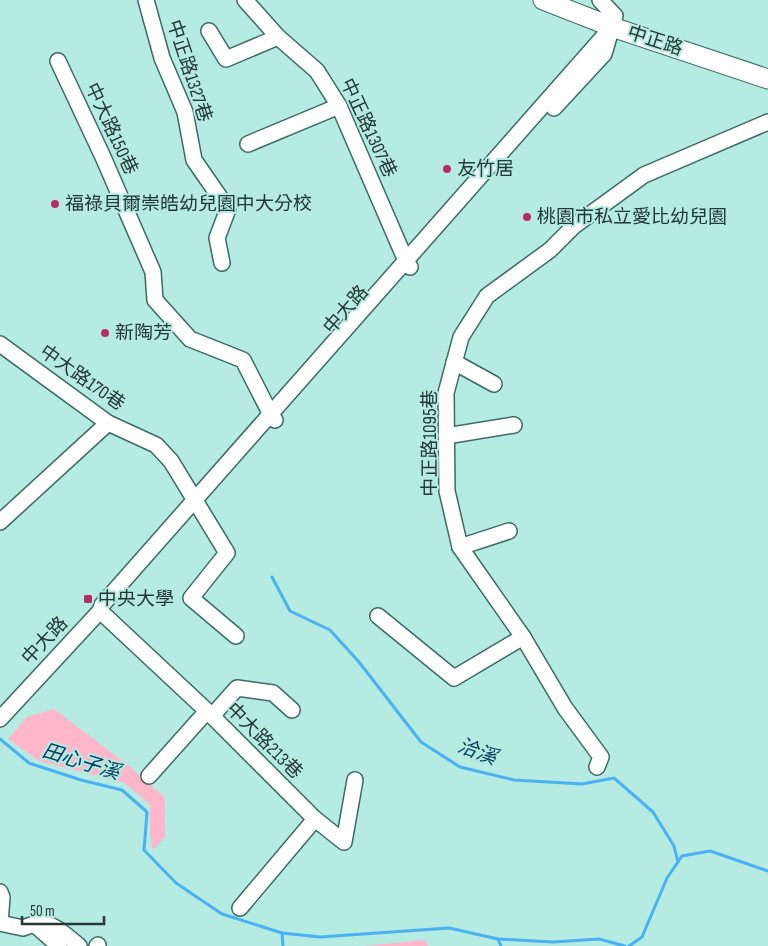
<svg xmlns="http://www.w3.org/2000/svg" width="768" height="946" viewBox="0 0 768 946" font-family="'Sofia Sans Condensed','Noto Sans TC',sans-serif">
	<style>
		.green { fill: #feb6ca }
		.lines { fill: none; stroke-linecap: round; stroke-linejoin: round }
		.stream { stroke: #4ab1f4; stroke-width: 3 }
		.minor-casing { stroke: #3a6c63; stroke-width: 18 }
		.major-casing { stroke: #3a6c63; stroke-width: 21 }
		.minor { stroke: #fff; stroke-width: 15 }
		.major { stroke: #fff; stroke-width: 19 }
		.poi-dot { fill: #b82c65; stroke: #b5ebe0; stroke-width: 2 }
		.labels { text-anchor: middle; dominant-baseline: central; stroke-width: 4; stroke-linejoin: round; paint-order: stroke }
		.street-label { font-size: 19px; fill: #243935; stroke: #b5ebe0 }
		.poi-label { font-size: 19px; fill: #243935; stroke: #b5ebe0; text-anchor: start }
		.water-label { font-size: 20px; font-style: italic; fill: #043f61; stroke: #b5ebe0 }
	</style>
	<rect width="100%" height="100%" fill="#b5ebe0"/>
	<g class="green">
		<path d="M54 709 129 766 165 797V837L153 850 150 833V805L125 783 39 761 8 739 27 717Z"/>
		<path d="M425 940 428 946H364Z"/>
	</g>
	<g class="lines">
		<g class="stream">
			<path d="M272 577 290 611 330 630 359 662 421 742 460 767 514 780 582 784 614 778 653 812 674 846 678 862"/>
			<path d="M0 739 29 763 81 780 122 790 147 812 144 850 176 883 222 914 282 933 283 946"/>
			<path d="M282 933 320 937 449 928 498 939 553 942 599 939 625 946"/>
			<path d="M498 939 501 946"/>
			<path d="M629 946 642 937 667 878 682 856 710 851 768 871"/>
		</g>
		<g class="minor-casing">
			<g id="minor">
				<path d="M146 0 162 58 185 112 194 160 228 209 217 238 222 263"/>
				<path d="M245 0 278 37 317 71 339 106 406 261 410 267"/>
				<path d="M209 31 226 59 278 37"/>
				<path d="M58 61 103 157 153 272 155 300 190 339 243 360 270 413 275 420"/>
				<path d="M554 108 604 54 615 16 600 0"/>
				<path d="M248 144 339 106"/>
				<path d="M0 344 108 423 156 445 171 461 227 553 191 598 236 636"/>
				<path d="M454 362 494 384"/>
				<path d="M446 436 514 425"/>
				<path d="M0 522 108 423"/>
				<path d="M460 547 509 531"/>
				<path d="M100 611 207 711 315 819 240 908"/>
				<path d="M378 616 454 678 523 637"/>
				<path d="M212 716 237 688 273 693 292 710"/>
				<path d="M0 719 100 611 102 605 612 27"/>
				<path d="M597 767 601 757 565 708 523 637 460 547 447 491 446 393 461 337 487 296 550 250 574 226 644 175 768 122"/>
				<path d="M149 776 207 711"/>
				<path d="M315 819 344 842 355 780"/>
				<path d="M0 892 2 897 0 923"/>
				<path d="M0 923 23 928 34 924 59 946"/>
				<path d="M36 923C51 920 67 936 79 946"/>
				<path d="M97 946 98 945"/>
			</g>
		</g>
		<g class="major-casing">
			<path id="major" d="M543 0 612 27 768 79"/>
		</g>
		<use href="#minor" class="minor"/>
		<use href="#major" class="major"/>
	</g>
	<g class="poi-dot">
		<circle cx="447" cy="169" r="5"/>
		<circle cx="55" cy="204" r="5"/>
		<circle cx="527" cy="217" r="5"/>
		<circle cx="105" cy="333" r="5"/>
		<rect x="83" y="594" width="10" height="10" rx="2.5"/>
	</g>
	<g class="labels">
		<g class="street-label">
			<text transform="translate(655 41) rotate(18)">中正路</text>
			<text transform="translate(189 71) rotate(72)">中正路1327巷</text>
			<text transform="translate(368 128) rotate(65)">中正路1307巷</text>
			<text transform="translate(111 129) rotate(65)">中大路150巷</text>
			<text transform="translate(346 310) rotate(-49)">中大路</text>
			<text transform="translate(82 378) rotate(35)">中大路170巷</text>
			<text transform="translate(430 443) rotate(-90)">中正路1095巷</text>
			<text transform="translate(45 641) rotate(-47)">中大路</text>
			<text transform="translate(264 741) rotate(45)">中大路213巷</text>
		</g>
		<g class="poi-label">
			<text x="457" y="169">友竹居</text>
			<text x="65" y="204">福祿貝爾崇皓幼兒園中大分校</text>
			<text x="537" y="217">桃園市私立愛比幼兒園</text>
			<text x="115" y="333">新陶芳</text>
			<text x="98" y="599">中央大學</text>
		</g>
		<g class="water-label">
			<text transform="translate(477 752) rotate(20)">洽溪</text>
			<text transform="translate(81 762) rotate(17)">田心子溪</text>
		</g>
	</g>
	<path d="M22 916v8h82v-8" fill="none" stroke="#243935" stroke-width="2.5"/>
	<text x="30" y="916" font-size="15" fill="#243935" stroke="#b5ebe0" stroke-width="4" paint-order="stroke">50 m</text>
</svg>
